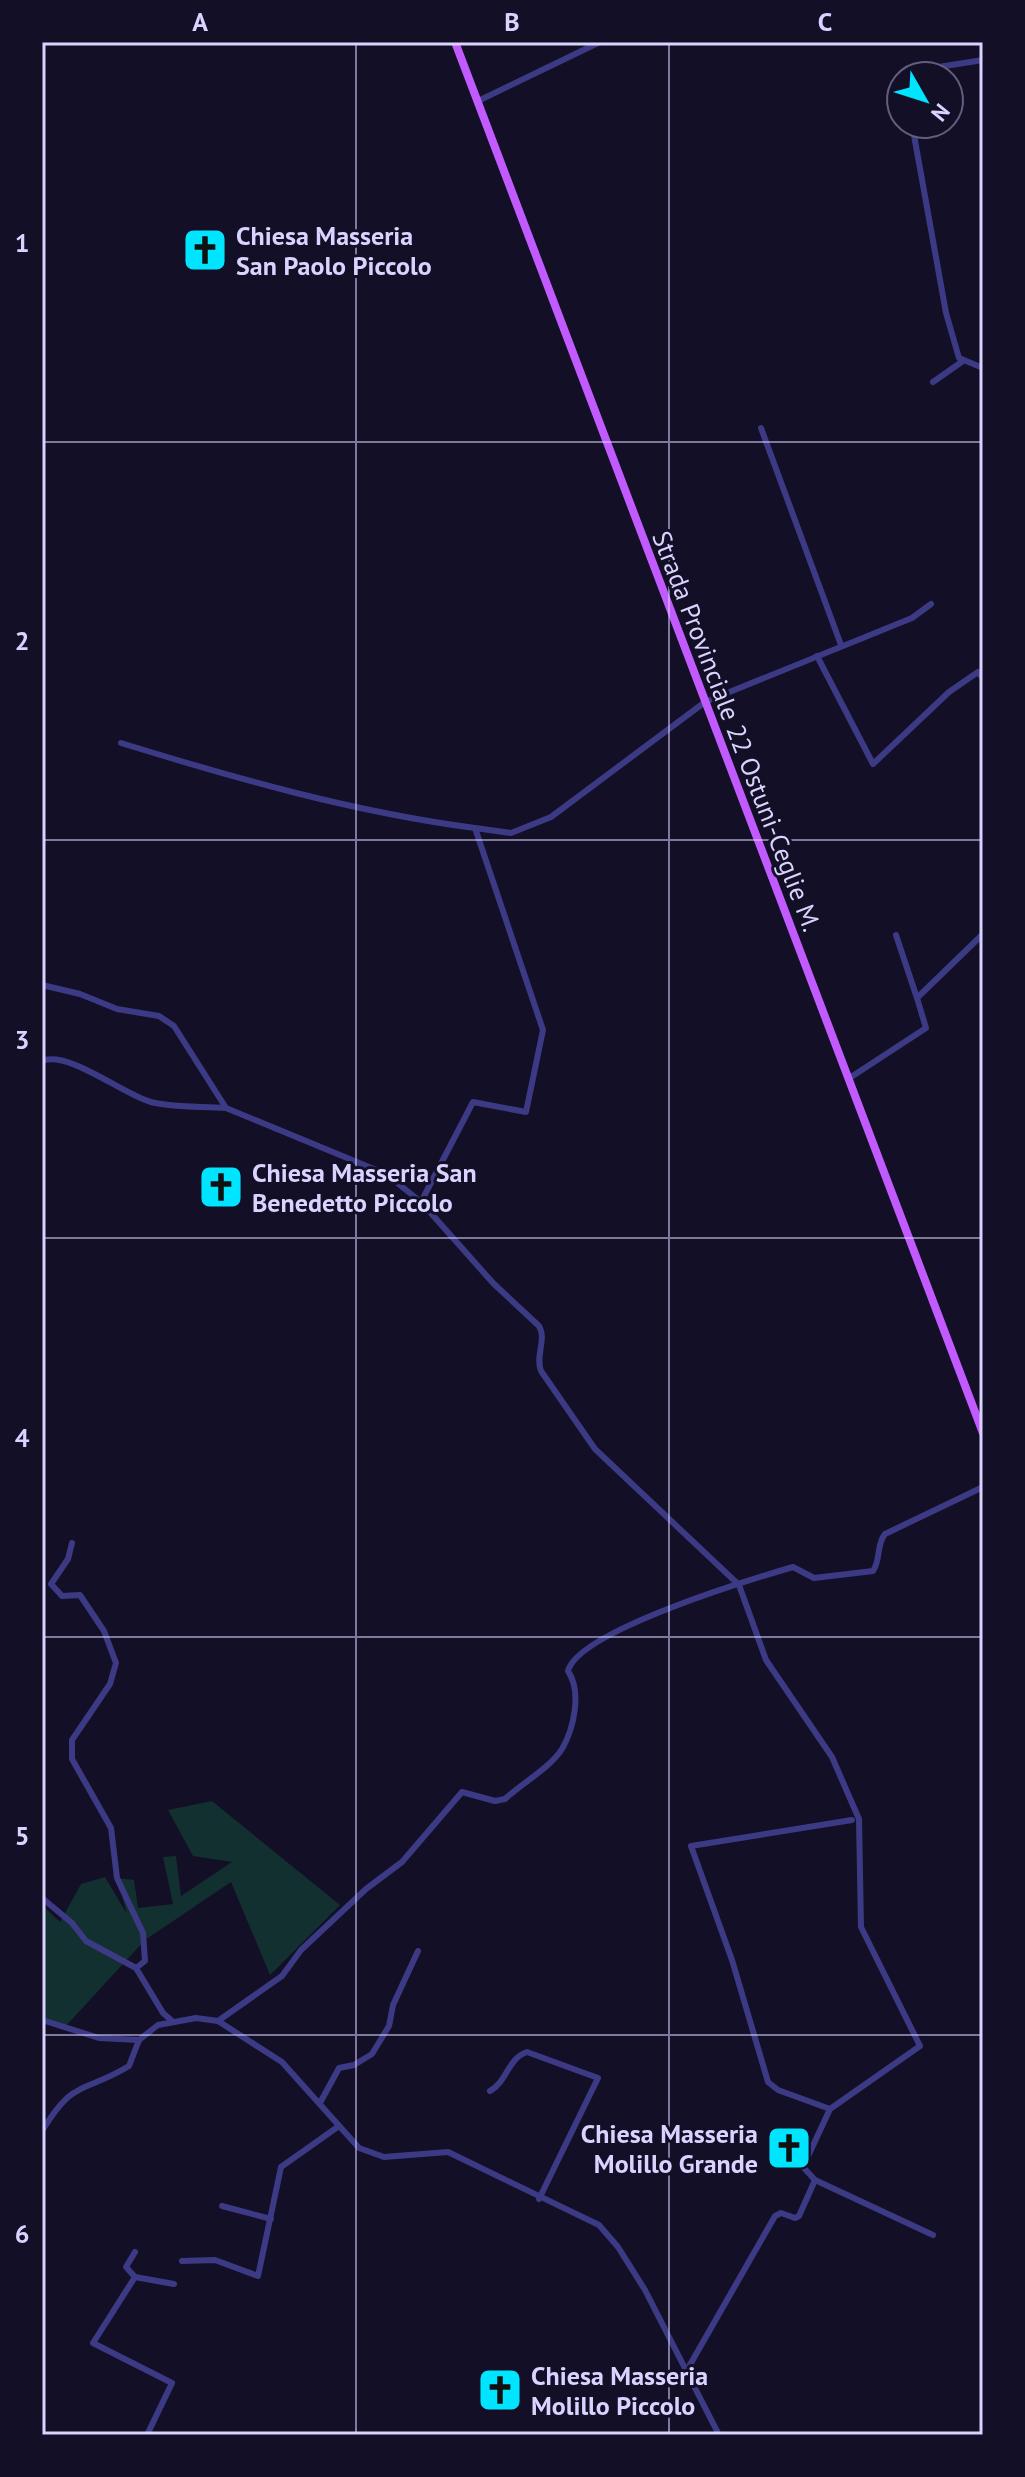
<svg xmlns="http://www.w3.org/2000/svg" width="1025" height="2477" viewBox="0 0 1025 2477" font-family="'PT Sans',sans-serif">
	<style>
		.green { fill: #12302f }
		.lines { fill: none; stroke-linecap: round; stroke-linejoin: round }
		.minor { stroke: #3d3a85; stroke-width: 6 }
		.major { stroke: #c25bff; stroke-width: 8 }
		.grid { fill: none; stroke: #d9d4ff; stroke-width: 2; stroke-opacity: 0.55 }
		.labels { text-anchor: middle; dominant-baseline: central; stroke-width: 6; stroke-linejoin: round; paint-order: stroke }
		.poi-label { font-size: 26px; font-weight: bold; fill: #d9d4ff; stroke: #130f26; text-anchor: start }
		.street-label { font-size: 26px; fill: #d9d4ff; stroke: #130f26 }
		.neatline { fill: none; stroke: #d9d4ff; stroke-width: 3 }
		.grid-label { font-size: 26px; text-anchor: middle; font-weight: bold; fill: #d9d4ff }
	</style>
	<rect width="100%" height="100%" fill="#130f26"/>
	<path class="green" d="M212 1801 340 1905 270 1975 231 1882 145 1940 65 2027 42 2022V1905L60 1922 81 1884 105 1877 127 1914 117 1878 134 1880 138 1908 173 1904 163 1857 176 1856 181 1896 232 1862 193 1856 168 1810Z"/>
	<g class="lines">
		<g class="minor">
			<path d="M906 76 913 71 983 60"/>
			<path d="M478 101 600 42"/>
			<path d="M912 124 946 313 959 358 983 368"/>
			<path d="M933 382 963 361"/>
			<path d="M761 428 841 645"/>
			<path d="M817 656 873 764 949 692 978 672 983 678"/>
			<path d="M121 743C238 779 353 812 475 828"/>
			<path d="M896 935 917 998"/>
			<path d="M42 985 80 994 117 1009 159 1016 174 1026 226 1108 386 1174 421 1202 493 1283 539 1326C547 1339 535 1356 541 1371L595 1449 739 1585 766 1660 832 1757 859 1819 861 1927 920 2046 830 2109 803 2167 815 2180 799 2216 795 2218 781 2213 775 2216 687 2370"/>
			<path d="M42 1061C68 1050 124 1095 151 1102 174 1108 202 1106 226 1108"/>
			<path d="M848 1079 926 1028 917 998 983 934"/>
			<path d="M421 1202 473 1102 526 1112 543 1030 475 828 511 833 551 817 705 702 912 618 931 604"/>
			<path d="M72 1543 68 1559 51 1584 62 1596 80 1595 104 1631 116 1663 110 1684 72 1740V1759L111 1828 117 1878 143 1933 145 1961 136 1968"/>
			<path d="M42 1898 72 1923 86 1941 136 1968 163 2013 171 2020"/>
			<path d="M42 2020 99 2038 139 2040"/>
			<path d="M218 2021 282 1976 301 1950 366 1889 402 1862 462 1792 495 1801 505 1799C522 1783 550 1768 562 1749 574 1728 582 1692 568 1671 578 1631 752 1579 793 1567L814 1578 873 1571C881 1560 876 1545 885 1534L983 1487"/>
			<path d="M490 2091C507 2082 508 2058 527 2052L598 2078 539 2199"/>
			<path d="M320 2103 339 2068 354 2065 372 2054 389 2026 393 2005 418 1951"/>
			<path d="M830 2109 778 2090 768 2082 732 1960 691 1846 852 1820"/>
			<path d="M42 2131C75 2077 83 2094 129 2066L139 2040 158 2025 196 2018 218 2021 282 2062 359 2148 384 2157 448 2152 599 2225 618 2247 645 2290 719 2435"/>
			<path d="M815 2180 933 2235"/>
			<path d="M222 2206 271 2219"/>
			<path d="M135 2252 126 2267 135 2277"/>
			<path d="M182 2261 215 2260 258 2276 281 2167 339 2126"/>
			<path d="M147 2435 172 2383 93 2343 135 2277 174 2284"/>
		</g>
		<path class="major" d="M455 42 983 1433"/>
	</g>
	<path class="grid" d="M356 42V2435M669 42V2435M42 442H983M42 840H983M42 1238H983M42 1637H983M42 2035H983"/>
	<defs>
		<g id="church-square" transform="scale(2.3)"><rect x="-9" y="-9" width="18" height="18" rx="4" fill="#00e5ff" stroke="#130f26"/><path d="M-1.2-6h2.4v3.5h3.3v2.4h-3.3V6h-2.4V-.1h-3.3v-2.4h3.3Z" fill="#111"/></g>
	</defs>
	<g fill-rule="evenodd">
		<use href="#church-square" x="205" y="250"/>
		<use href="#church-square" x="221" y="1187"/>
		<use href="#church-square" x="789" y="2148"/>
		<use href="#church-square" x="500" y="2390"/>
	</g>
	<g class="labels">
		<g class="poi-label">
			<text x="236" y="235">Chiesa Masseria<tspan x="236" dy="30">San Paolo Piccolo</tspan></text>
			<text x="252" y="1172">Chiesa Masseria San<tspan x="252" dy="30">Benedetto Piccolo</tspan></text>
			<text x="758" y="2133" text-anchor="end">Chiesa Masseria<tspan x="758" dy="30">Molillo Grande</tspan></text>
			<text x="531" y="2375">Chiesa Masseria<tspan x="531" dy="30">Molillo Piccolo</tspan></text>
		</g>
		<g class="street-label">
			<text transform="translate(737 731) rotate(69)">Strada Provinciale 22 Ostuni-Ceglie M.</text>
		</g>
	</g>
	<rect width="1025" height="2477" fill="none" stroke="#130f26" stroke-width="88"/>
	<g transform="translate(925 100) rotate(129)"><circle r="38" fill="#130f26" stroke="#625e7d" stroke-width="2"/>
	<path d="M0-6L14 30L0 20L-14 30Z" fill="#00e5ff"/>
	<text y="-12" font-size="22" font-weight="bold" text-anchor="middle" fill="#d9d4ff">N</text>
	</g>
	<rect x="44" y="44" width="937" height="2389" class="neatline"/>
	<g class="grid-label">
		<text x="200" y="31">A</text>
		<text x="512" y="31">B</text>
		<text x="825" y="31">C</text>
		<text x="22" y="252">1</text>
		<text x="22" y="650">2</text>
		<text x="22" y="1049">3</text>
		<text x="22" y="1447">4</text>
		<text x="22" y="1845">5</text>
		<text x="22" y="2243">6</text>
	</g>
</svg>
